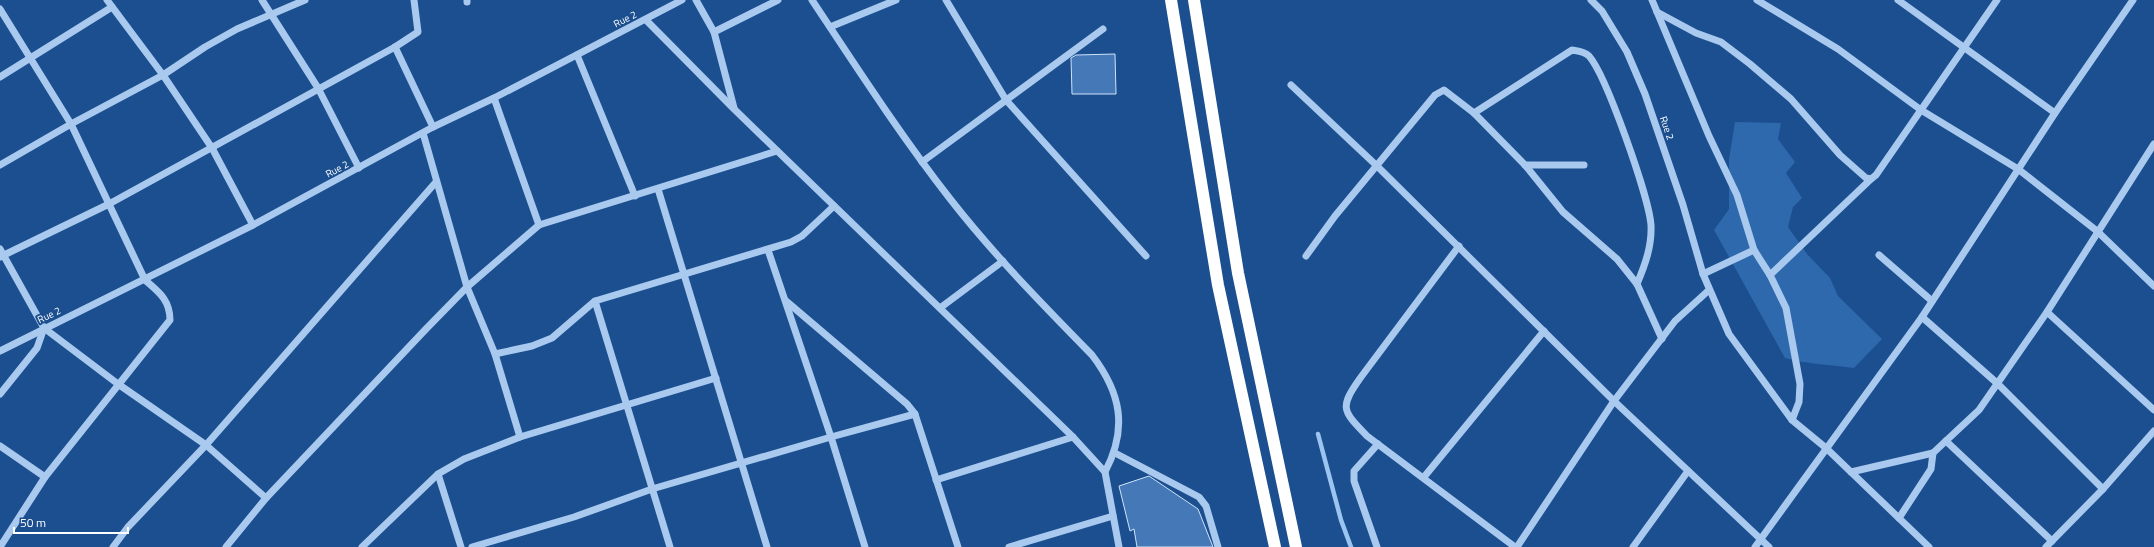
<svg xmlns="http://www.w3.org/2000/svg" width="2154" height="547" viewBox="0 0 2154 547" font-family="'Titillium Web',sans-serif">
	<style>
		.green { fill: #2e69ad }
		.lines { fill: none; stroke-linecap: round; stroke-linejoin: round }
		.stream { stroke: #9cc4f0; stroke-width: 4.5 }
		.building { fill: #4478b7; stroke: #cfe3fa }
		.minor { stroke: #a9c9ee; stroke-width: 7 }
		.highway { stroke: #fff; stroke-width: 12 }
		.labels { text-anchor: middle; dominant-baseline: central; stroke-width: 4; stroke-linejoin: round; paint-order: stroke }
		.street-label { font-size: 10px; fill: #fff; stroke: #1b4f8f }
	</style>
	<rect width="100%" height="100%" fill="#1b4f8f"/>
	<path class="green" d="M1735 122 1781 123 1778 139 1795 162 1786 173 1802 198 1793 207 1788 227 1807 254 1830 278 1838 296 1882 339 1854 368C1831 365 1808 364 1785 358L1714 230 1729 209V159Z"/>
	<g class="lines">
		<path class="stream" d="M1318 434 1341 520 1351 547"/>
	</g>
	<g class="building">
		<path d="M1115 54 1116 94H1072L1071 58 1076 55Z"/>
		<path d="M1149 476 1198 509 1213 547H1137L1134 529 1130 531 1119 486Z"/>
	</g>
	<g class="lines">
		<g class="minor">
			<path d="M107 0 163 75 212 148 253 225"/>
			<path d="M262 0 318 88 359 168"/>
			<path d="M696 0 714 32"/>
			<path d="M812 0C857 68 901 136 951 200 994 255 1043 305 1092 355 1121 393 1128 428 1105 472"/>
			<path d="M946 0 1006 100 1146 256"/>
			<path d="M1591 0 1602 11 1627 52 1645 94 1683 205 1703 274 1729 334 1792 420 1826 448 1929 547"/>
			<path d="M1652 0 1709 136 1737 195 1754 250 1703 274"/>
			<path d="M1757 0 1838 49 1921 110 2018 169 2097 231 2154 286"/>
			<path d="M1898 0 2055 113"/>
			<path d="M467 2V0"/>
			<path d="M0 9 71 124 145 280C159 292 170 300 170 320L45 477 0 547"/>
			<path d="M1657 12 1696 33 1721 42 1750 64 1791 99 1840 155 1866 178 1871 179 1876 175 1997 0"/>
			<path d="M646 20 734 109 1073 437 1105 472 1119 547"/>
			<path d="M830 27 896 0"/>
			<path d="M395 47 433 127"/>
			<path d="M577 55 635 196"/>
			<path d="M0 77 112 7"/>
			<path d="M1291 85 1377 166 1614 401 1769 547"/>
			<path d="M494 98 539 225"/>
			<path d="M734 108 714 32 778 0"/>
			<path d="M1474 113 1572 50C1578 51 1584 51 1589 56 1606 75 1649 197 1651 225 1652 246 1645 265 1637 284"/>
			<path d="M423 133 467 287 495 354 520 437"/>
			<path d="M922 162 1103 29"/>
			<path d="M0 165 71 124 163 75 205 47 237 29 305 0"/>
			<path d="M1525 165H1584"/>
			<path d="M658 189 767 547"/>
			<path d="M1459 246 1361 377C1339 408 1342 410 1367 436L1515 547"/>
			<path d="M0 249 44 328 118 384 206 445 266 498"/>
			<path d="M768 250 831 437 865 547"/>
			<path d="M1754 250 1770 275 1786 308 1800 384 1799 402 1792 420"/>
			<path d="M1879 255 1932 301"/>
			<path d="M1306 256 1335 216 1435 95 1444 90 1474 113 1525 165 1563 212 1617 259 1637 284 1662 339"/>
			<path d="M0 257 109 204 395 47 418 32 414 0"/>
			<path d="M1770 275 1871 179"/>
			<path d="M595 301 670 547"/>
			<path d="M786 301 907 404 915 414 958 547"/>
			<path d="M940 308 1003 261"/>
			<path d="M2047 312 2154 410"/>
			<path d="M1922 317 1998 384 2103 489"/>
			<path d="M0 351 253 225 433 127 494 98 682 0"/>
			<path d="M495 354 532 346 552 338 595 301 791 242 802 236 834 206"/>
			<path d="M0 394 37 348 44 328"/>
			<path d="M1946 441 2052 541"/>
			<path d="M0 446 45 477"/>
			<path d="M1115 453 1199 497 1206 506 1218 547"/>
			<path d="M1851 472 1933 453 1979 410 2047 312 2154 144"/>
			<path d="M438 474 461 547"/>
			<path d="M1424 477 1544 331"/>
			<path d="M936 480 1073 437"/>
			<path d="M1899 518 1931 469 1933 453"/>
			<path d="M113 547 128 527 206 445 436 182"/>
			<path d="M226 547 266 498 425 330 467 287 539 225 777 151"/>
			<path d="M362 547 438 474 464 459 520 437 716 378"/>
			<path d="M472 547 574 517 652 489 831 437 915 414"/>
			<path d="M1009 547 1113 516"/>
			<path d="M1377 547 1354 481V471L1378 444"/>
			<path d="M1517 547 1614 401 1675 321 1709 290"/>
			<path d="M1633 547 1688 471"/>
			<path d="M1755 547 1922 317 2055 113 2133 0"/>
			<path d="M2046 547 2103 489 2154 431"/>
		</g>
		<g class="highway">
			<path d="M1171 0 1218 285 1275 547"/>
			<path d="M1194 0 1238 273 1296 547"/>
		</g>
	</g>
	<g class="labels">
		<g class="street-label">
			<text transform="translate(625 19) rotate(-27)">Rue 2</text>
			<text transform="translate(1667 128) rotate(71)">Rue 2</text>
			<text transform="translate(337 169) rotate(-28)">Rue 2</text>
			<text transform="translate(49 315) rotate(-26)">Rue 2</text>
		</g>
	</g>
	<path d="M14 527v6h114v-6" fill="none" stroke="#ffffff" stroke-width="2"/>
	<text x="20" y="527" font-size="12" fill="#ffffff" stroke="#1b4f8f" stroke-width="3" paint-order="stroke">50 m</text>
</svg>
